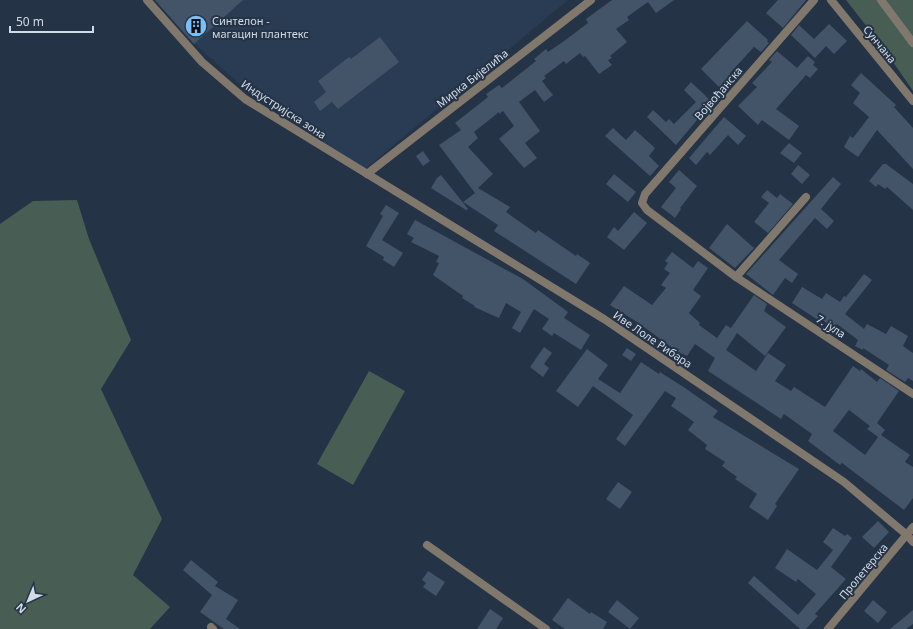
<svg xmlns="http://www.w3.org/2000/svg" width="913" height="629" viewBox="0 0 913 629" font-family="'Noto Sans',sans-serif">
	<style>
		.built { fill: #293c54 }
		.green { fill: #485d53 }
		.building { fill: #435368; fill-rule: evenodd }
		.lines { fill: none; stroke-linecap: round; stroke-linejoin: round }
		.minor { stroke: #81786d; stroke-width: 8 }
		.labels { text-anchor: middle; dominant-baseline: central; stroke-width: 4; stroke-linejoin: round; paint-order: stroke }
		.poi-label { font-size: 11px; fill: #d2dbe8; stroke: #253346; text-anchor: start }
		.street-label { font-size: 11px; fill: #d2dbe8; stroke: #253346 }
	</style>
	<rect width="100%" height="100%" fill="#253346"/>
	<path class="built" d="M155 0H568L365 169 252 95 188 38Z"/>
	<g class="green">
		<path d="M846 0H913V91L882 46Z"/>
		<path d="M77 200 89 239 131 340 101 389 162 519 133 575 170 607 150 629H0V224L33 201Z"/>
		<path d="M369 371 405 391 353 485 317 464Z"/>
	</g>
	<g class="building">
		<path d="M155 0H243L194 44Z"/>
		<path d="M612 0H674L656 13 648 2 627 17 629 20 616 29 627 42 610 56 612 58 608 60 612 65 599 74 585 56 583 57 580 53 566 64 564 61 544 76 546 78 542 81 553 95 544 102 535 90 519 102 540 131 525 143 537 158 524 168 499 139 514 126 503 111 499 114V112L474 132 478 138 468 147 493 174 478 188 510 207 506 212 520 222 536 233 538 230 576 256 577 254 590 263 576 284 494 231 498 225 463 202 475 193 439 145 461 130 455 123 488 97 486 94 499 85 502 88 536 61 534 59 546 49 548 52 564 41 588 23 586 19Z"/>
		<path d="M778 0H806L783 28 766 13Z"/>
		<path d="M747 21 768 40 767 41 769 43 761 52 754 47 730 73 732 76 720 88 701 69Z"/>
		<path d="M829 24 847 41 834 54 826 46 815 58 791 35 799 25 814 39Z"/>
		<path d="M380 37 399 62 338 109 332 102 320 111 314 102 326 92 318 81 349 57 351 59Z"/>
		<path d="M777 51 797 68 808 56 815 62 813 65 818 69 810 78 806 75 776 109 799 126 789 140 762 120 758 125 738 106 757 87 752 83 772 62 769 60Z"/>
		<path d="M861 73 896 105 894 107 913 128V169L877 130 858 157 844 147 850 136 853 138 869 117 853 103 860 93 851 85Z"/>
		<path d="M691 82 712 102 676 145 647 117 653 110 666 122 669 119 674 124 696 102 684 90Z"/>
		<path d="M724 117 746 136 738 145 728 135 710 155 707 152 696 165 689 158Z"/>
		<path d="M613 128 626 140 635 130 655 148 649 156 659 166 650 176 605 136Z"/>
		<path d="M789 143 802 153 794 163 780 153Z"/>
		<path d="M423 151 430 161 423 166 416 156Z"/>
		<path d="M883 164H886L913 184V210L887 187 885 189 878 184 876 187 869 181Z"/>
		<path d="M798 165 810 175 802 184 791 174Z"/>
		<path d="M679 170 697 186 680 208 681 209 675 218 661 207 676 188 669 182Z"/>
		<path d="M614 174 636 192 628 202 606 184Z"/>
		<path d="M441 175 468 209 466 210 431 188 437 178Z"/>
		<path d="M833 177 841 184 821 209 834 221 827 229 815 218 779 260 798 274 792 283 785 278 773 295 746 274Z"/>
		<path d="M767 190 777 198 780 194 793 204 768 233 754 222 769 203 761 197Z"/>
		<path d="M386 205 399 213 382 240 403 253 394 267 383 260 384 257 366 246 383 216 380 214Z"/>
		<path d="M634 212 647 223 624 250 607 237 614 227 618 231Z"/>
		<path d="M415 220 523 279 568 312 564 318 590 335 581 350 554 333 552 336 542 329 549 319 534 309 520 333 512 328 521 312 506 303 499 318 474 307 475 306 462 298 463 296 433 275 439 263 436 262 439 256 411 242 414 238 407 234Z"/>
		<path d="M727 224 754 248 735 268 709 248Z"/>
		<path d="M672 252 693 268 698 261 708 268 693 290 701 296 689 313 700 323 699 325 717 338 726 325 731 328 754 295 767 304 764 311 786 327 765 356 737 333 726 350 756 371 768 353 786 365 775 381 791 391 794 387 825 407 853 366 860 371 861 369 877 382 880 378 899 391 877 423 885 430 881 435 910 455 905 462 913 467V498L904 510 842 463 840 465 808 441 812 434 784 414 781 419 708 371 715 358 695 344 687 356 678 352 637 322 610 305 624 286 652 305 666 288 661 285 670 273 664 269 668 263 665 261ZM849 410 870 426 867 429 878 437 865 455 833 431Z"/>
		<path d="M864 274 872 280 845 314 864 329 867 324 886 334 891 326 908 336 903 346 913 353V381L908 378 905 382 886 370 889 365 863 348V350L855 346 858 340 837 324 834 329 820 318 818 320 792 303 802 287 822 299 826 293 840 302 844 296 846 297Z"/>
		<path d="M544 347 552 353 544 364 549 368 543 377 530 367Z"/>
		<path d="M627 348 636 354 631 361 622 355Z"/>
		<path d="M587 349 608 365 598 379 620 393 641 362 659 374 660 372 685 388 718 411 713 417 799 469 775 504 777 506 768 520 749 507 757 494 735 479 737 477 722 466 725 462 705 449 707 445 688 430 694 422 671 406 676 398 665 391 625 446 616 439 633 415 593 386 578 407 556 391Z"/>
		<path d="M618 482 632 492 620 509 606 499Z"/>
		<path d="M878 521 889 532 874 548 862 537Z"/>
		<path d="M833 528 845 536 847 534 852 538 831 567 846 579 815 614 818 616 806 629H800L748 583 754 576 798 615 816 594 798 579 796 582 775 568 787 549 817 570 833 550 823 542Z"/>
		<path d="M191 560 218 582 215 586 238 600 226 619 240 629H224L200 612 212 595 183 570Z"/>
		<path d="M428 571 445 582 436 596 423 587 426 583 422 580Z"/>
		<path d="M568 598 590 614 591 612 607 622 603 629H565L552 620Z"/>
		<path d="M617 600 639 618 630 629 608 612Z"/>
		<path d="M873 600 887 612 878 623 864 611Z"/>
		<path d="M490 609 503 618 496 629H477Z"/>
		<path d="M913 610V624L906 629H890Z"/>
	</g>
	<g class="lines">
		<g class="minor">
			<path d="M147 0 202 62 245 99 604 319 844 482 907 535 913 542"/>
			<path d="M814 0 645 194 642 203 647 210 736 277 913 394"/>
			<path d="M831 0 913 101"/>
			<path d="M881 0 913 43"/>
			<path d="M367 174 591 0"/>
			<path d="M736 277 806 197"/>
			<path d="M427 545 546 629"/>
			<path d="M211 627 213 629"/>
			<path d="M828 629 913 527"/>
		</g>
	</g>
	<defs>
		<g id="building-disc" transform="scale(1.15)"><circle r="9.5" fill="#79bff8" stroke="#253346"/><path d="M-4-6H4V6H1V3H-1V6H-4ZM-2.5-4.3h1.7v1.8h-1.7ZM.8-4.3h1.7v1.8H.8ZM-2.5-1h1.7V.8h-1.7ZM.8-1h1.7V.8H.8Z" fill="#111"/></g>
	</defs>
	<g fill-rule="evenodd">
		<use href="#building-disc" x="196" y="26"/>
	</g>
	<g class="labels">
		<g class="poi-label">
			<text x="212" y="20">Синтелон -<tspan x="212" dy="13">магацин плантекс</tspan></text>
		</g>
		<g class="street-label">
			<text transform="translate(880 44) rotate(51)">Сунчана</text>
			<text transform="translate(472 78) rotate(-38)">Мирка Бијелића</text>
			<text transform="translate(718 93) rotate(-49)">Војвођанска</text>
			<text transform="translate(284 109) rotate(33)">Индустријска зона</text>
			<text transform="translate(831 326) rotate(33)">7. јула</text>
			<text transform="translate(653 339) rotate(34)">Иве Лоле Рибара</text>
			<text transform="translate(863 571) rotate(-50)">Пролетерска</text>
		</g>
	</g>
	<g transform="translate(28 601) rotate(224)" stroke="#253346" stroke-width="3" paint-order="stroke">
	<path d="M0-3L7 15L0 10L-7 15Z" fill="#d2dbe8"/>
	<text y="-6" font-size="11" font-weight="bold" text-anchor="middle" fill="#d2dbe8">N</text>
	</g>
	<path d="M10 26v6h83v-6" fill="none" stroke="#d2dbe8" stroke-width="2"/>
	<text x="16" y="26" font-size="12" fill="#d2dbe8" stroke="#253346" stroke-width="3" paint-order="stroke">50 m</text>
</svg>
